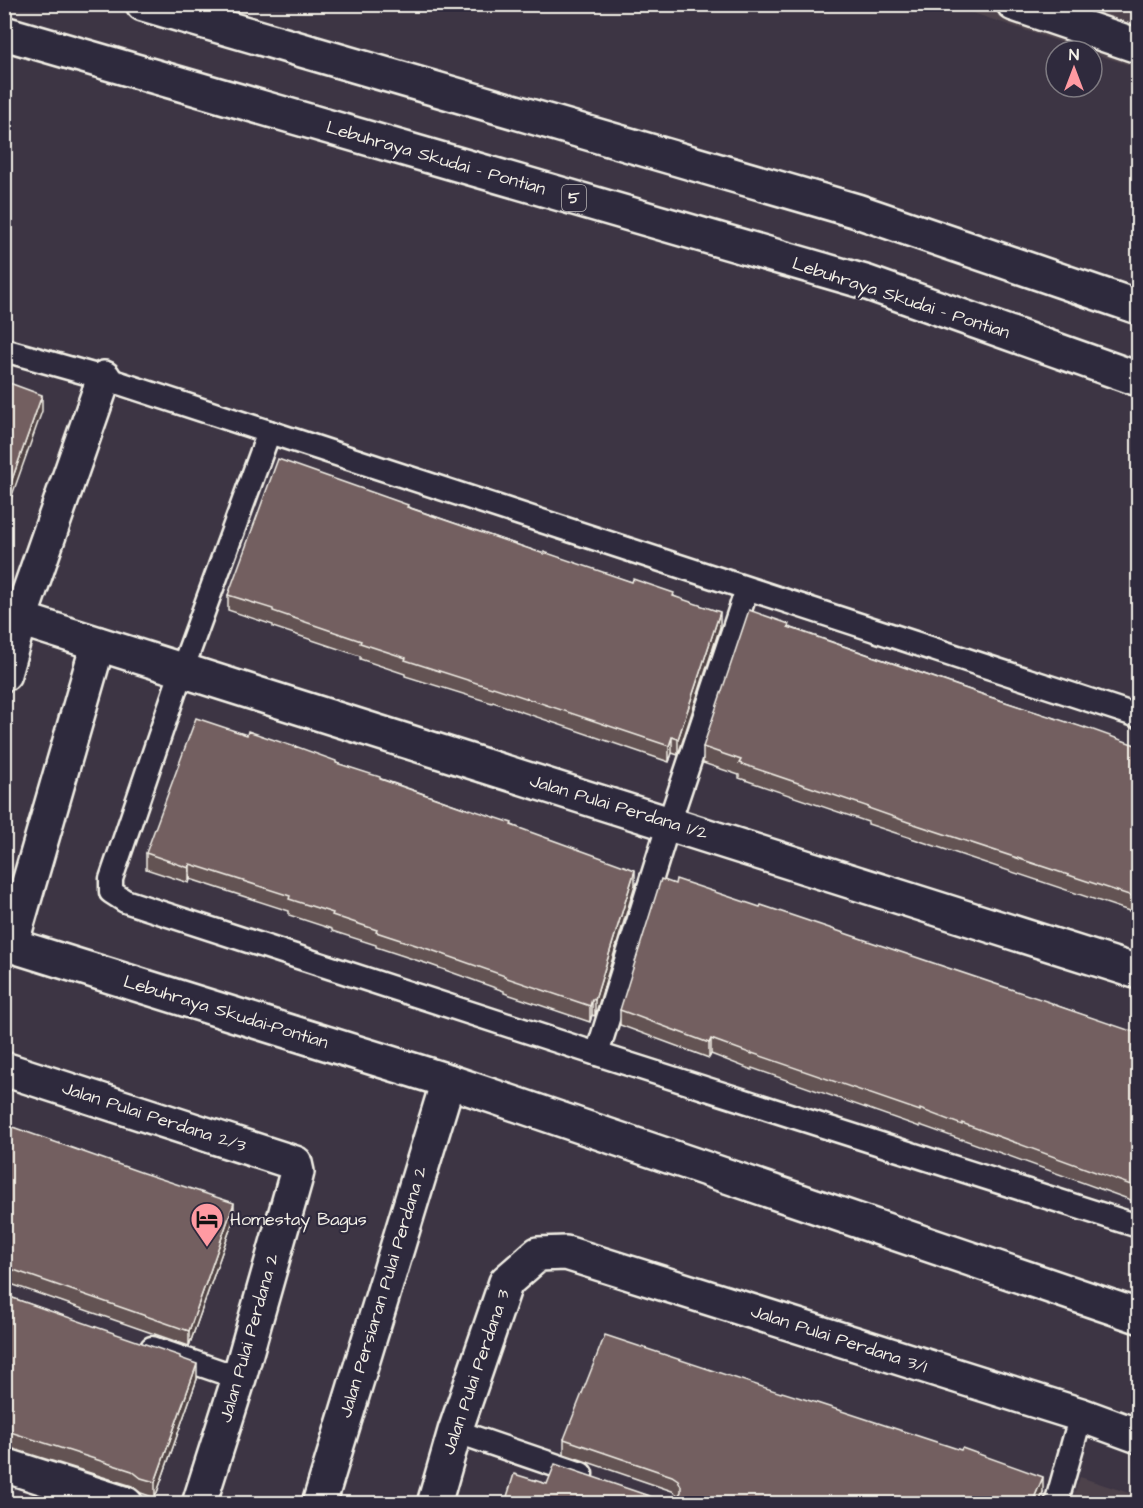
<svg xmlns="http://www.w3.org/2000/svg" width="1143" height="1508" viewBox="0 0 1143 1508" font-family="'Architects Daughter',sans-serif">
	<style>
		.built { fill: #4d424c }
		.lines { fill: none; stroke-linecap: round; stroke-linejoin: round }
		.lane-casing { stroke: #f4f1e8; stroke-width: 27 }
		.street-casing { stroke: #f4f1e8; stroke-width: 38 }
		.secondary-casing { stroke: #f4f1e8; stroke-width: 38 }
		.highway-casing { stroke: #f4f1e8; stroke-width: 38 }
		.lane { stroke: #2f2a3d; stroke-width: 22 }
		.street { stroke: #2f2a3d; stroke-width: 33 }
		.secondary { stroke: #2f2a3d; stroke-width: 33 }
		.highway { stroke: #2f2a3d; stroke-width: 33 }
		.wall { fill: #635253; stroke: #f4f1e8; stroke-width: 1.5 }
		.shaded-wall { fill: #504243; stroke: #f4f1e8; stroke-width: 1.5 }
		.building { fill: #735f60; stroke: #f4f1e8; stroke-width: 1.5 }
		.labels { text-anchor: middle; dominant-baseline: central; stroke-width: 4.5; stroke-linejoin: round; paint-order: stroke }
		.shield { fill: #2f2a3d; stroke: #b9b5b5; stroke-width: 1.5 }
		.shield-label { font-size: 16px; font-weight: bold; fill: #f4f1e8 }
		.street-label { font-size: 18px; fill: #f4f1e8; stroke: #2f2a3d }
		.poi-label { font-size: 18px; fill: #f4f1e8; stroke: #2f2a3d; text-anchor: start }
	</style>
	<rect width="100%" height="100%" fill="#3d3544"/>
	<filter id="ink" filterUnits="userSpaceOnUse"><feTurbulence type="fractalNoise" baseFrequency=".0167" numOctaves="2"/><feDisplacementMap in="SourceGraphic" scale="12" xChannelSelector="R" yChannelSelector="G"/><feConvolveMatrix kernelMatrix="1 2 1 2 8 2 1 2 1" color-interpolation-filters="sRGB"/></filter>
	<g filter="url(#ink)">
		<g class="built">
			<path d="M949 5H1138V68L1092 53V51H1087Z"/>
			<path d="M1080 1477 1138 1496V1503H1071Z"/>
		</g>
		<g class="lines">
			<g class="lane-casing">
				<g id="lane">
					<path d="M4 350 104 378 1138 716"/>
					<path d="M269 432 182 670 111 879V892L125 901 597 1054 1138 1226"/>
					<path d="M597 1054 669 823 747 589"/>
					<path d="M152 1348 239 1378"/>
					<path d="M455 1431 581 1474"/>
					<path d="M1056 1504 1081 1415"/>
				</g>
			</g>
			<g class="street-casing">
				<g id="street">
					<path d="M1014 4 1138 46"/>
					<path d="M4 614 1138 972"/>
					<path d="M4 674 20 618 104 378"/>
					<path d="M4 943 448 1081"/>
					<path d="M11 945 98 644"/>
					<path d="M4 1069 295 1163 297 1172 295 1180 239 1378 199 1504"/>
					<path d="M4 1465 126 1504"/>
					<path d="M434 1504 455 1431 506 1282 538 1254 566 1253 1081 1415 1138 1436"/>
				</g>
			</g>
			<g class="secondary-casing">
				<path id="secondary" d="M319 1504 448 1081 1138 1316"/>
			</g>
			<g class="highway-casing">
				<g id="highway">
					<path d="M143 4 857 211 1138 307"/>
					<path d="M4 33 865 282 1138 379"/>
				</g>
			</g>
			<use href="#lane" class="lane"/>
			<use href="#street" class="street"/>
			<use href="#secondary" class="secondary"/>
			<use href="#highway" class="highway"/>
		</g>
		<g class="wall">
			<path d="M408 507 544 554 674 596 720 627 678 755 672 753 669 762 493 702 492 703 405 676V674L360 659V656L273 627V625L228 610V595Z"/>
			<path d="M789 627 990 697 1138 746V914L908 837 868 824V822L739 778V775L703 763V747Z"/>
			<path d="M336 763 512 825 635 885 595 1016 592 1015 590 1022 504 993V991L431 965 376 947V945L332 931V929L289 915V911L190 879 189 883 146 869V853Z"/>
			<path d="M1052 1004 1138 1035V1205L1131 1202V1200L962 1139V1140L920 1125V1127L752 1068V1070L711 1054 709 1058 620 1025V1010Z"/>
			<path d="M4 1124 234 1218 189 1346 8 1283H4Z"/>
			<path d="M4 1295 180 1358 197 1379 155 1498 141 1493 132 1486 4 1446Z"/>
			<path d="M564 1439 1043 1492 1039 1503H505L547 1484 664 1501 670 1502 676 1499 679 1496 672 1491 564 1454Z"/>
		</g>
		<g class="shaded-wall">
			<path d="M42 395V411L4 518V502Z"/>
			<path d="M720 612V627L678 755V739Z"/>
			<path d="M672 737V753L669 762V746Z"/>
			<path d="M190 864V879L189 883V868Z"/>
			<path d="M635 870V885L595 1016V1000Z"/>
			<path d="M592 999V1015L590 1022V1006Z"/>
			<path d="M711 1039V1054L709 1058V1043Z"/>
			<path d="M234 1203V1218L189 1346V1331Z"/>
			<path d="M197 1364V1379L155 1498V1482Z"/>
			<path d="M1043 1477V1492L1039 1503H1032Z"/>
		</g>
		<g class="building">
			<path d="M4 381 42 395 4 502Z"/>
			<path d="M278 459 408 505 407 507 544 554V552L632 582 633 579 674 593 673 596 720 612 678 739 672 737 669 746 493 687 492 688 405 660 406 658 360 643 361 641 273 611V609L228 595Z"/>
			<path d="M749 610 789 624 788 627 990 697 1085 728V727L1138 746V898L908 822 868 808 869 807 739 763 741 760 703 747Z"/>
			<path d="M196 718 247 735 248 731 295 747V746L336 761V763L380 777V779L469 810 470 809 512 823 511 825 635 870 595 1000 592 999 590 1006 504 977 505 976 431 950 376 932 377 930 332 915 333 913 289 899 290 896 190 864 189 868 146 853Z"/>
			<path d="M661 879 675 884 676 879 760 907 761 905 1052 1003V1004L1137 1033 1136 1034 1138 1035V1190L1131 1187V1185L962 1123V1125L920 1109V1111L752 1053V1054L711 1039 709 1043 620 1010Z"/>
			<path d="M4 1124 143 1173 234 1203 189 1331 8 1268 4 1267Z"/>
			<path d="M4 1295 180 1356V1358L197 1364 155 1482 141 1478 132 1471 4 1430Z"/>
			<path d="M605 1335 781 1393 782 1392 817 1403 961 1450 962 1448 1043 1477 1032 1503H505L514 1474 547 1484 555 1464 664 1501 670 1502 676 1499 681 1492V1486L678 1480 672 1476 564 1439Z"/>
		</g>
	</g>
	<defs>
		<g id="hotel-pin" transform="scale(1.725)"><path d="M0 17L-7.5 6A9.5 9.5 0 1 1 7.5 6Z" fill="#ff9aa2" stroke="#2f2a3d"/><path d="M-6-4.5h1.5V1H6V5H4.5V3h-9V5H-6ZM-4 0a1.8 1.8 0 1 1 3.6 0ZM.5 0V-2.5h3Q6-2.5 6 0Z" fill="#111"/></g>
	</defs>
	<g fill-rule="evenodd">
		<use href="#hotel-pin" x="207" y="1219"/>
	</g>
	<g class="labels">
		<rect class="shield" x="562" y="185" width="24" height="26" rx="4.5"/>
		<g class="shield-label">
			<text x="574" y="198">5</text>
		</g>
		<g class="street-label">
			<text transform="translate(436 158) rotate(16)">Lebuhraya Skudai - Pontian</text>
			<text transform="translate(901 298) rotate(18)">Lebuhraya Skudai - Pontian</text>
			<text transform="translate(619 807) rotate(17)">Jalan Pulai Perdana 1/2</text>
			<text transform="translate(226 1012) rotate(17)">Lebuhraya Skudai-Pontian</text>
			<text transform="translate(154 1117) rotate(18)">Jalan Pulai Perdana 2/3</text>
			<text transform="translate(383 1292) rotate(-73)">Jalan Persiaran Pulai Perdana 2</text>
			<text transform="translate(249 1338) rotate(-74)">Jalan Pulai Perdana 2</text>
			<text transform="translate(839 1339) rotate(18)">Jalan Pulai Perdana 3/1</text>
			<text transform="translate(476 1372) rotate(-71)">Jalan Pulai Perdana 3</text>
		</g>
		<g class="poi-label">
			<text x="230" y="1219">Homestay Bagus</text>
		</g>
	</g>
	<rect width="1143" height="1508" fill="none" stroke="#2f2a3d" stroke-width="24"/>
	<rect x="12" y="12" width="1119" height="1484" fill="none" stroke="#f4f1e8" stroke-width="2" filter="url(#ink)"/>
	<g transform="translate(1074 69)"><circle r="28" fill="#2f2a3d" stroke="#7e7a81" stroke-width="1.5"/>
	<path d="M0-4.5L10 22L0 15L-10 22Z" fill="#ff9aa2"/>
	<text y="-9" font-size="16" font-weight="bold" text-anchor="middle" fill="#f4f1e8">N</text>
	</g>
</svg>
